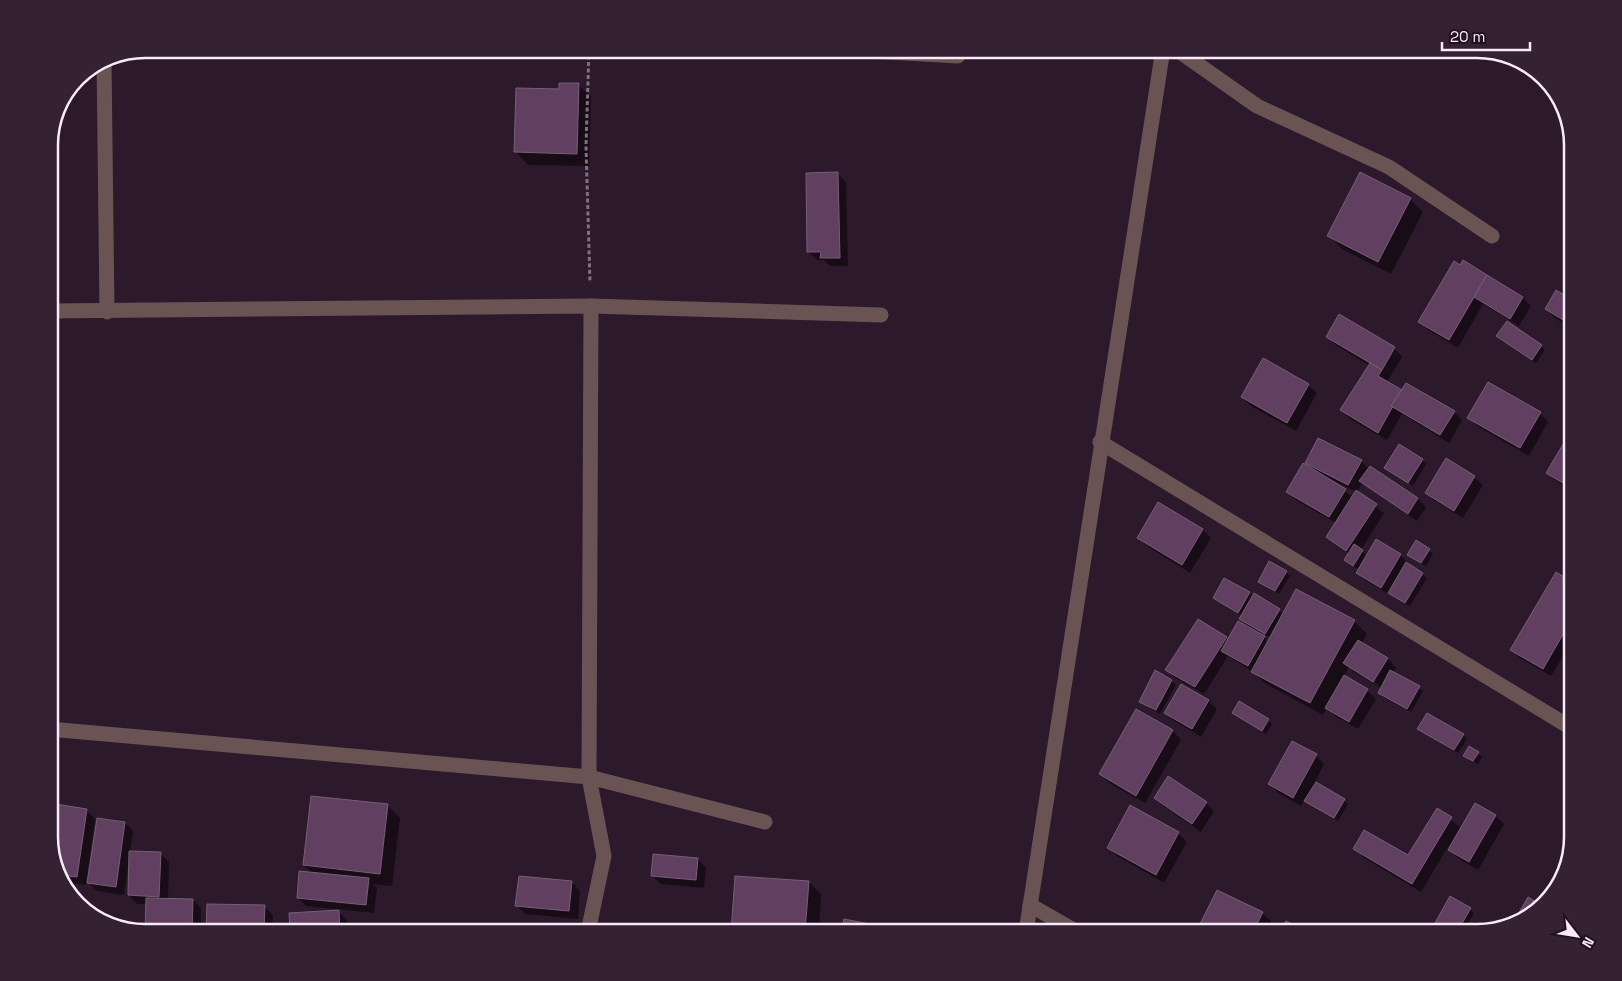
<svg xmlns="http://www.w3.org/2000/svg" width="1622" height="981" viewBox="0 0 1622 981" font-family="'Space Grotesk',sans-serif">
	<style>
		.shadow { fill: #0007; fill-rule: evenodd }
		.building { fill: #613f60; stroke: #775f75 }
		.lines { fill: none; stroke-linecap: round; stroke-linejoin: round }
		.path { stroke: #827080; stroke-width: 3; stroke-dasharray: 4 2.5; stroke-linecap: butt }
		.minor { stroke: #6a5353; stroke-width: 15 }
		.rim { fill: none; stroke: #f8eaf6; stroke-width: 2.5 }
	</style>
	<rect width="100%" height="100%" fill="#2d192c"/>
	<g class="shadow">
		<path d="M578 84 591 97 589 166 528 165 516 152 560 91Z"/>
		<path d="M837 173 846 182 848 266H830L824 260H817L808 251Z"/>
		<path d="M1410 199 1423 212 1391 274 1342 249 1329 236Z"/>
		<path d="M1463 262 1523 298 1531 306 1519 326 1483 304 1458 348 1428 330 1419 322Z"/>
		<path d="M1557 291 1573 301V329L1555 318 1546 309Z"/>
		<path d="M1498 336 1541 346 1545 350 1536 363Z"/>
		<path d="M1327 337 1394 348 1402 357 1387 382 1402 391 1454 412 1462 420 1449 443 1402 414 1387 440 1350 419 1341 410 1370 366 1336 345Z"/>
		<path d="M1308 385 1317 393 1296 431 1251 406 1242 397Z"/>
		<path d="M1540 413 1548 422 1529 456 1477 426 1469 417Z"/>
		<path d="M1573 431V491L1556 481 1548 473Z"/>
		<path d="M1422 460 1426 464 1413 486 1386 468Z"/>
		<path d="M1361 461 1369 469 1370 467 1418 499 1426 507 1417 521 1362 483 1357 493 1384 513 1361 550 1367 556 1400 555 1409 563 1408 565 1427 578 1410 606 1366 581 1357 573 1359 570 1345 560 1349 554 1327 537 1336 523 1296 500 1288 492 1316 471 1307 462ZM1334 481 1356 492 1353 497 1333 483Z"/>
		<path d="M1474 477 1483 485 1463 518 1435 501 1426 493Z"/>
		<path d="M1159 503 1203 530 1211 538 1190 573 1147 546 1138 538Z"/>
		<path d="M1429 550 1433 554 1426 566 1413 558Z"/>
		<path d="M1286 572 1290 576 1279 594 1260 582Z"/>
		<path d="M1557 573 1573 583V640L1551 676 1520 658 1512 649Z"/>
		<path d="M1249 593 1284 614 1354 621 1367 634 1362 643 1388 659 1396 668 1393 673 1423 691 1411 712 1383 697 1380 693 1382 689 1349 667 1344 677 1367 690 1376 699 1358 729 1335 716 1327 708 1323 715 1266 684 1253 672 1228 656 1204 694 1175 678 1167 670 1226 638 1228 640 1248 626 1240 619 1242 616 1214 597ZM1262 633 1271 638 1269 642 1262 634ZM1353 668 1379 685 1378 687 1353 671Z"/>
		<path d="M1172 681 1176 685 1160 714 1140 702Z"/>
		<path d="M1208 701 1217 709 1201 737 1174 721 1165 713Z"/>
		<path d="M1136 711 1173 731 1181 740 1145 803 1109 783 1100 774Z"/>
		<path d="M1234 713 1268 720 1272 724 1266 734Z"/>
		<path d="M1419 729 1463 735 1467 739 1458 753Z"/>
		<path d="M49 753 58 761 52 805 86 810 95 819 86 885 61 882 49 843Z"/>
		<path d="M1478 753 1482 757 1478 764 1464 755Z"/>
		<path d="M1316 755 1324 764 1315 782 1348 804 1338 821 1305 799 1301 806 1278 793 1270 784Z"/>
		<path d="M1155 798 1206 803 1214 811 1201 832 1164 806Z"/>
		<path d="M387 805 400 818 392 886 372 884 377 888 374 913 306 906 298 898 313 874 304 865Z"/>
		<path d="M1476 805 1496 816 1504 824 1478 870 1459 859 1450 850Z"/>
		<path d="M1130 807 1178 833 1187 842 1164 883 1117 856 1108 848Z"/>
		<path d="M1438 810 1460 827 1421 892 1364 858 1355 849 1409 857Z"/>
		<path d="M125 823 133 831 130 853 161 854 169 862 168 900H193L201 908V932H146L147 904H137L129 895 130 866H128L124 895 97 891 89 883Z"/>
		<path d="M698 859 706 868 704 888 661 884 652 876Z"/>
		<path d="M737 877 809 882 821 894 819 932H733Z"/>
		<path d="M572 882 580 891 578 919 525 914 517 905Z"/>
		<path d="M1218 891 1262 913 1271 921 1265 932H1198Z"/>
		<path d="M208 905 264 906 273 915 272 932H208Z"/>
		<path d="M1470 909 1474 913 1463 932H1435L1432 929Z"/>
		<path d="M338 911 347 920 348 932H291L290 914Z"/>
		<path d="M845 920 904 932H843Z"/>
	</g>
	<g class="building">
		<path d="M559 83H579L577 154 514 152 516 88 559 89Z"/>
		<path d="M838 172 840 258H820L821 252H807L806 173Z"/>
		<path d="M1360 172 1411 198 1378 262 1327 236Z"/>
		<path d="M1463 260 1487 275 1449 340 1418 322 1454 261 1460 265Z"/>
		<path d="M1487 275 1523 297 1510 319 1474 297Z"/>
		<path d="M1556 290 1573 300V326L1545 309Z"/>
		<path d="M1339 314 1395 347 1382 370 1326 337Z"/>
		<path d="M1507 321 1542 345 1532 360 1496 336Z"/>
		<path d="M1263 358 1309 384 1287 423 1241 397Z"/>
		<path d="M1370 363 1382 370 1378 376 1402 390 1378 433 1340 410Z"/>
		<path d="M1488 382 1541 412 1520 448 1467 418Z"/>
		<path d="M1406 383 1455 411 1440 435 1391 406Z"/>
		<path d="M1572 429 1573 430V489L1546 473Z"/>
		<path d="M1318 438 1362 460 1348 485 1305 463Z"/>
		<path d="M1399 444 1423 459 1408 483 1384 468Z"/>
		<path d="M1446 458 1475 476 1454 511 1425 493Z"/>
		<path d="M1303 463 1346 489 1329 517 1286 492Z"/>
		<path d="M1370 466 1418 498 1408 514 1359 481Z"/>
		<path d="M1356 490 1377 504 1346 551 1326 537Z"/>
		<path d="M1158 502 1203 529 1182 565 1137 538Z"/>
		<path d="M1376 539 1401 554 1381 588 1356 573Z"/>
		<path d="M1416 540 1430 549 1421 563 1407 555Z"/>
		<path d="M1354 544 1363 550 1353 566 1344 560Z"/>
		<path d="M1269 561 1287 571 1275 591 1258 582Z"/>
		<path d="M1406 562 1423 573 1405 603 1388 593Z"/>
		<path d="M1556 572 1573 582V617L1543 669 1510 650Z"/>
		<path d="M1224 578 1250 592 1238 613 1213 598Z"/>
		<path d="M1296 589 1355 620 1310 703 1251 672Z"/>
		<path d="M1254 593 1280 609 1265 634 1239 619Z"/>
		<path d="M1198 619 1227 637 1195 687 1165 670Z"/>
		<path d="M1238 621 1265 636 1248 666 1221 651Z"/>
		<path d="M1358 640 1388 658 1373 682 1343 663Z"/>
		<path d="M1155 670 1172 680 1156 710 1139 702Z"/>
		<path d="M1390 670 1420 686 1407 709 1378 693Z"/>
		<path d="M1344 675 1368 689 1349 722 1325 708Z"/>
		<path d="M1181 684 1209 700 1192 729 1164 713Z"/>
		<path d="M1239 701 1269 719 1262 731 1232 713Z"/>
		<path d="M1136 709 1173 730 1136 796 1099 774Z"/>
		<path d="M1427 713 1464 734 1454 750 1417 729Z"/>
		<path d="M1292 741 1317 754 1293 798 1268 784Z"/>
		<path d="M1469 746 1479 752 1473 761 1463 756Z"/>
		<path d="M1168 776 1207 802 1192 824 1154 798Z"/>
		<path d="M1316 782 1345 799 1334 818 1304 801Z"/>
		<path d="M311 796 388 804 380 874 303 865Z"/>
		<path d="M49 803 87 809 77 877 59 875 49 843Z"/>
		<path d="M1475 803 1496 815 1469 862 1448 850Z"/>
		<path d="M1130 805 1179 832 1156 875 1107 848Z"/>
		<path d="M1437 808 1452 817 1412 884 1353 849 1364 830 1408 855Z"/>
		<path d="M97 818 125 822 116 887 87 883Z"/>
		<path d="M129 851 161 852 159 897 128 895Z"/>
		<path d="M653 854 698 858 696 880 651 876Z"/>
		<path d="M299 871 369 878 366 905 297 898Z"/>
		<path d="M519 876 572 881 569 911 515 906Z"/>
		<path d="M735 876 809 881 805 932H731Z"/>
		<path d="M1217 890 1263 912 1253 932H1196Z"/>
		<path d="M1450 896 1471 908 1457 932H1435L1431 930Z"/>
		<path d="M1528 897 1541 905 1524 920 1517 916Z"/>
		<path d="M146 898 193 899 192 932H145Z"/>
		<path d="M207 904 265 905 264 932H206Z"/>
		<path d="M339 910 340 932H290L289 913Z"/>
		<path d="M844 919 910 932H841Z"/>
		<path d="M1286 921 1309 932H1280L1278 930Z"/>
		<path d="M501 927 564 932H500Z"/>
	</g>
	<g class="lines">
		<path class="path" d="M589 49 586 146 590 283"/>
		<g class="minor">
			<path d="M833 49 958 56"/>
			<path d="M1176 49 1257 106 1389 167 1492 236"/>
			<path d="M104 59 107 312"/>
			<path d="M49 311 591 306 881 315"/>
			<path d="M1100 442 1573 729"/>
			<path d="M49 729 589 777 765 822"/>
			<path d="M1030 905 1077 932"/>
			<path d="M588 932 604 856 589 777 591 306"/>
			<path d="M1026 932 1163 49"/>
		</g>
	</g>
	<path d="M0 0H1622V981H0ZM145 58H1477A87 87 0 0 1 1564 145V837A87 87 0 0 1 1477 924H145A87 87 0 0 1 58 837V145A87 87 0 0 1 145 58Z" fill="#342133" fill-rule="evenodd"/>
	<path class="rim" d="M145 58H1477A87 87 0 0 1 1564 145V837A87 87 0 0 1 1477 924H145A87 87 0 0 1 58 837V145A87 87 0 0 1 145 58Z"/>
	<g transform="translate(1577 936) rotate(121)" stroke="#231022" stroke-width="4" paint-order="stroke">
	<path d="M0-4L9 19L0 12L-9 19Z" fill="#f8eaf6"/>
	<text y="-8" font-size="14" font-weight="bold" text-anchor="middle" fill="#f8eaf6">N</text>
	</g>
	<path d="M1442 42v8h88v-8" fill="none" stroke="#f8eaf6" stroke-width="2.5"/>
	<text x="1450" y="42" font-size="15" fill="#f8eaf6" stroke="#231022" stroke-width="4" paint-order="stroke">20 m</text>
</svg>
